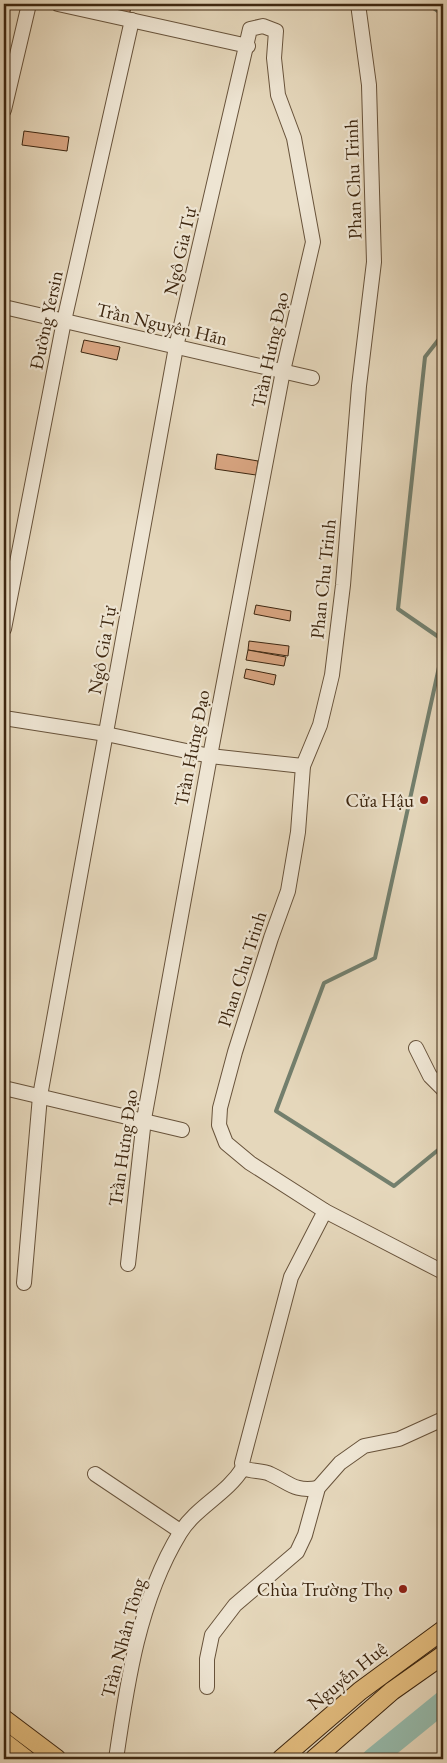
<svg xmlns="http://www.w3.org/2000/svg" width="447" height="1763" viewBox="0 0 447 1763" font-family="'EB Garamond',serif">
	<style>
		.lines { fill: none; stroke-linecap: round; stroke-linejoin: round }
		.stream { stroke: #737f6d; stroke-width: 4 }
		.river { stroke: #96baab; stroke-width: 22 }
		.building { fill: #d6a37f; stroke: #3e2710 }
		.minor-casing { stroke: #68533b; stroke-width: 16 }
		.major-casing { stroke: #3e2710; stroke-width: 20 }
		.minor { stroke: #eee5d3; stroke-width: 14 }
		.major { stroke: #e2bc7e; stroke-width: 18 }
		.poi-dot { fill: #8f2418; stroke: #eee5d3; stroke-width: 2 }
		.labels { text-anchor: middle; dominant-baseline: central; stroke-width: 4.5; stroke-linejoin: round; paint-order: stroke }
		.street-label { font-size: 19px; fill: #3e2710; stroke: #eee5d3 }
		.poi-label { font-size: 19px; fill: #3e2710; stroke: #eee5d3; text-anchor: end }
	</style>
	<rect width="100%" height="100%" fill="#e5d7bb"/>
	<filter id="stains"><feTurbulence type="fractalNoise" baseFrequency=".004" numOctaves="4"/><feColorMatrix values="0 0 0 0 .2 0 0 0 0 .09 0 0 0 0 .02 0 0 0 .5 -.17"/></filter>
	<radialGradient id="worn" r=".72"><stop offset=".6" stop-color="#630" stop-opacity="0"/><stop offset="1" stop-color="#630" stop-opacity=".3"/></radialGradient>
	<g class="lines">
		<g class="stream">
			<path d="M428 4 443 15"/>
			<path d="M443 334 425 357 398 609 443 640"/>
			<path d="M443 649 375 958 324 983 276 1111 394 1186 443 1146"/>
		</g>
		<path class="river" d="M373 1759 443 1702"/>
	</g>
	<g class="building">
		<path d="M82 4H132L128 19Z"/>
		<path d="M24 131 69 137 67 151 22 145Z"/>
		<path d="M84 340 120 347 117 360 81 352Z"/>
		<path d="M217 454 258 461 256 475 215 469Z"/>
		<path d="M256 605 291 611 290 621 254 614Z"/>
		<path d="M249 641 289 646 288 656 248 650Z"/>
		<path d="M248 650 286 657 284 666 246 660Z"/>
		<path d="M246 669 276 675 274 685 244 678Z"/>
	</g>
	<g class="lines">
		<g class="minor-casing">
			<g id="minor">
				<path d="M58 4 248 46"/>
				<path d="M358 4 369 85 374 262 359 386 343 585 332 675 320 725 303 766 298 832 288 891 271 938 235 1052 220 1108 219 1125 226 1143 250 1163 325 1211 443 1272"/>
				<path d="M4 110 29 4"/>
				<path d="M4 307 312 378"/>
				<path d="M4 629 64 321 132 20"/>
				<path d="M4 718 106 734 210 756 303 766"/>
				<path d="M416 1048 430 1076 443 1089"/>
				<path d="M4 1088 182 1130"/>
				<path d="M24 1283 40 1096 176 347 250 29 263 26 276 31 274 58 278 95 294 138 313 242 283 371 210 756 144 1119 128 1264"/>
				<path d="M95 1474 180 1531"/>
				<path d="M318 1488C294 1492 290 1483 270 1474 262 1470 252 1472 243 1468L242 1463 291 1277 325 1211"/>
				<path d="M207 1687V1659L212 1635 235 1605 297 1552 305 1535 318 1488 340 1463 364 1446 399 1439 443 1419"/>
				<path d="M116 1759C127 1683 139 1600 180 1533 196 1507 227 1494 243 1468"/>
			</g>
		</g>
		<g class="major-casing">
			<g id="major">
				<path d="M4 1719 57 1759"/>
				<path d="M4 1742 26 1759"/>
				<path d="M281 1759 360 1691 443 1630"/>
				<path d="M314 1759 392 1691 443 1655"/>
			</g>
		</g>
		<use href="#minor" class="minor"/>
		<use href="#major" class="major"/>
	</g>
	<g class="poi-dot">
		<circle cx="424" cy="800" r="5"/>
		<circle cx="403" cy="1589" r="5"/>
	</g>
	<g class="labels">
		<g class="street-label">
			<text transform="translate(353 179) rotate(-92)">Phan Chu Trinh</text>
			<text transform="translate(180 251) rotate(-77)">Ngô Gia Tự</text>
			<text transform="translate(46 320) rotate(-78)">Đường Yersin</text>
			<text transform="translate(162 324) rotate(13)">Trần Nguyên Hãn</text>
			<text transform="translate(270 350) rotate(-78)">Trần Hưng Đạo</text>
			<text transform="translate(323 579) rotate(-84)">Phan Chu Trinh</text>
			<text transform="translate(102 650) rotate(-80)">Ngô Gia Tự</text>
			<text transform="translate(192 748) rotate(-79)">Trần Hưng Đạo</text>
			<text transform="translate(242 969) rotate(-72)">Phan Chu Trinh</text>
			<text transform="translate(123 1148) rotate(-82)">Trần Hưng Đạo</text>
			<text transform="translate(123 1638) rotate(-75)">Trần Nhân Tông</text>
			<text transform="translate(347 1676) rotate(-39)">Nguyễn Huệ</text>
		</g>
		<g class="poi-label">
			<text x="414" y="800">Cửa Hậu</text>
			<text x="393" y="1589">Chùa Trường Thọ</text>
		</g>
	</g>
	<rect width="447" height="1763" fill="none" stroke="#e5d7bb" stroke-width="20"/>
	<rect x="5" y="5" width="437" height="1753" fill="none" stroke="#3e2710" stroke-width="2.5"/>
	<rect x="10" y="10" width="427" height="1743" fill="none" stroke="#3e2710"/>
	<rect width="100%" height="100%" filter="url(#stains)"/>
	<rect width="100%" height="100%" fill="url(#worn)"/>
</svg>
